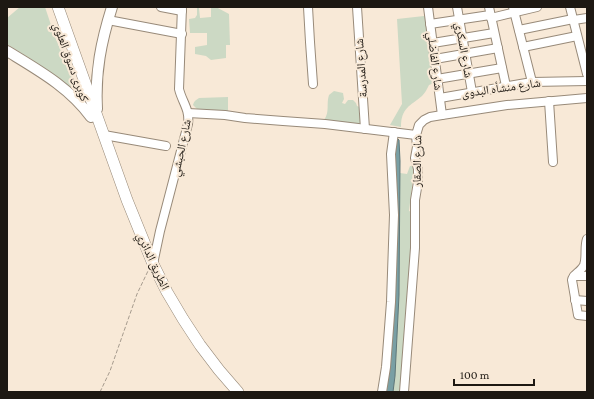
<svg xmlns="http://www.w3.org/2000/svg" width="594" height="399" viewBox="0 0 594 399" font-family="'Crimson Pro','Noto Naskh Arabic',serif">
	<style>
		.green { fill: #ccd9c4 }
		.water { fill: #799fa4; stroke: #5d7678 }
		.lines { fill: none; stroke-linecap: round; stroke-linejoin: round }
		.minor-casing { stroke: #988a79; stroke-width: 10 }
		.major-casing { stroke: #988a79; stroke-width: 12 }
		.highway-casing { stroke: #988a79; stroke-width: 12 }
		.path { stroke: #a69b8e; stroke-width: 1; stroke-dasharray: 4 2; stroke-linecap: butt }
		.minor { stroke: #fff; stroke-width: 8 }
		.major { stroke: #fff; stroke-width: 10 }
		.highway { stroke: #fff; stroke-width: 11 }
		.labels { text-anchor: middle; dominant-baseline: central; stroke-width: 4; stroke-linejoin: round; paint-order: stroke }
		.street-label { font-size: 12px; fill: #1d1812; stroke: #f8e9d7 }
	</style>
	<rect width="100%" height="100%" fill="#f8e9d7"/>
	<g class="green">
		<path d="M20 7H45L55 37 78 92 29 58 7 44V18Z"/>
		<path d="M216 7 229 14 230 45H226V58L211 60 206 56 195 54V47L207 45V33H190L189 19 195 18 197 15V8H199L200 18 211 17V8Z"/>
		<path d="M424 16 428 17 434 83 429 85C427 89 425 93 422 96 410 106 401 108 401 127L390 125 402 104 397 19Z"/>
		<path d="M334 91 343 93 344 99 342 103 345 104 348 100H353L356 103 357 106 362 108 363 124 324 120C330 112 326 104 329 95Z"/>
		<path d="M228 97V111L197 109 193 105C194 101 196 100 199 98Z"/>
		<path d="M410 166H412L414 170 409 211 412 212V251L407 307 405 315 404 356 401 392H393L395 376 399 295 400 173 407 174Z"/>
	</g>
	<path class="water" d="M398 139 399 140 400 161 399 295 395 376 393 392H386L395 143 396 140Z"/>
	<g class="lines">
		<g class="minor-casing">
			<g id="minor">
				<path d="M161 7 182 11"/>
				<path d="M308 7 310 42 313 84"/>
				<path d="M357 7 365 129"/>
				<path d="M428 7 442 115"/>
				<path d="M457 7 472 92"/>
				<path d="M489 7 506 86"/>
				<path d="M513 7 532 82"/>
				<path d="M570 7 587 74"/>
				<path d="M491 18 537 7"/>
				<path d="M108 20 182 34"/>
				<path d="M574 20 587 18"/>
				<path d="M430 24 490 15"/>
				<path d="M519 30 573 19"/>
				<path d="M433 43 494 33"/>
				<path d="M523 47 577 36"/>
				<path d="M435 59 498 48"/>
				<path d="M437 79 502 68"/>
				<path d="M440 98 532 82 587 81"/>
				<path d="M549 101 553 162"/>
				<path d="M188 113 225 115 245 118 283 121 325 124 416 135"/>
				<path d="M104 135 166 146"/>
				<path d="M587 239C584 247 587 257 584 265 581 272 573 274 572 280L578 315 587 316"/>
				<path d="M153 264 160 231 188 124C190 109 182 102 179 89L182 7"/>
				<path d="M574 276H587"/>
				<path d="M575 300 587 301"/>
				<path d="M382 392 386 367 391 302 394 215 391 154 394 132"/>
				<path d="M404 392 415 248V200L418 182V169L415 158 417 147 416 135 419 125 424 120 430 117 442 115 507 105 587 98"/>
			</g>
		</g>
		<g class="major-casing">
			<g id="major">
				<path d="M7 51C38 70 69 87 91 117"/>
				<path d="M97 109C95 72 101 42 112 7"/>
			</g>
		</g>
		<g class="highway-casing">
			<path id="highway" d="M58 7 127 200 153 264 167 292 183 319 200 345 219 370 238 392"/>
		</g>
		<path class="path" d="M100 392 110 371 137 294 148 271"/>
		<use href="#minor" class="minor"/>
		<use href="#major" class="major"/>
		<use href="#highway" class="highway"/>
	</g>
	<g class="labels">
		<g class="street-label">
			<text transform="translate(464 50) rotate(80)">شارع السكري</text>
			<text transform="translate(435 61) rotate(83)">شارع الفاضلي</text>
			<text transform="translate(71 62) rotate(70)">كوبرى دسوق العلوي</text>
			<text transform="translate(361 68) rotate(-94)">شارع المدرسة</text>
			<text transform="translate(501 88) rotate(-8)">شارع منشأه البدوى</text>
			<text transform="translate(181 148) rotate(-78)">شارع الحبشي</text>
			<text transform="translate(417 161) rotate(-89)">شارع الصقار</text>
			<text transform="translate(153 261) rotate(65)">الطريق الدائري</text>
		</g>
	</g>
	<rect width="594" height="399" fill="none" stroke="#1d1812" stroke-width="16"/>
	<path d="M454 379v6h80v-6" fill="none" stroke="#1d1812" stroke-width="2"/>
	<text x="460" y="379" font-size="12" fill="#1d1812" stroke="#f8e9d7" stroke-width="3" paint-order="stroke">100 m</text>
</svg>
